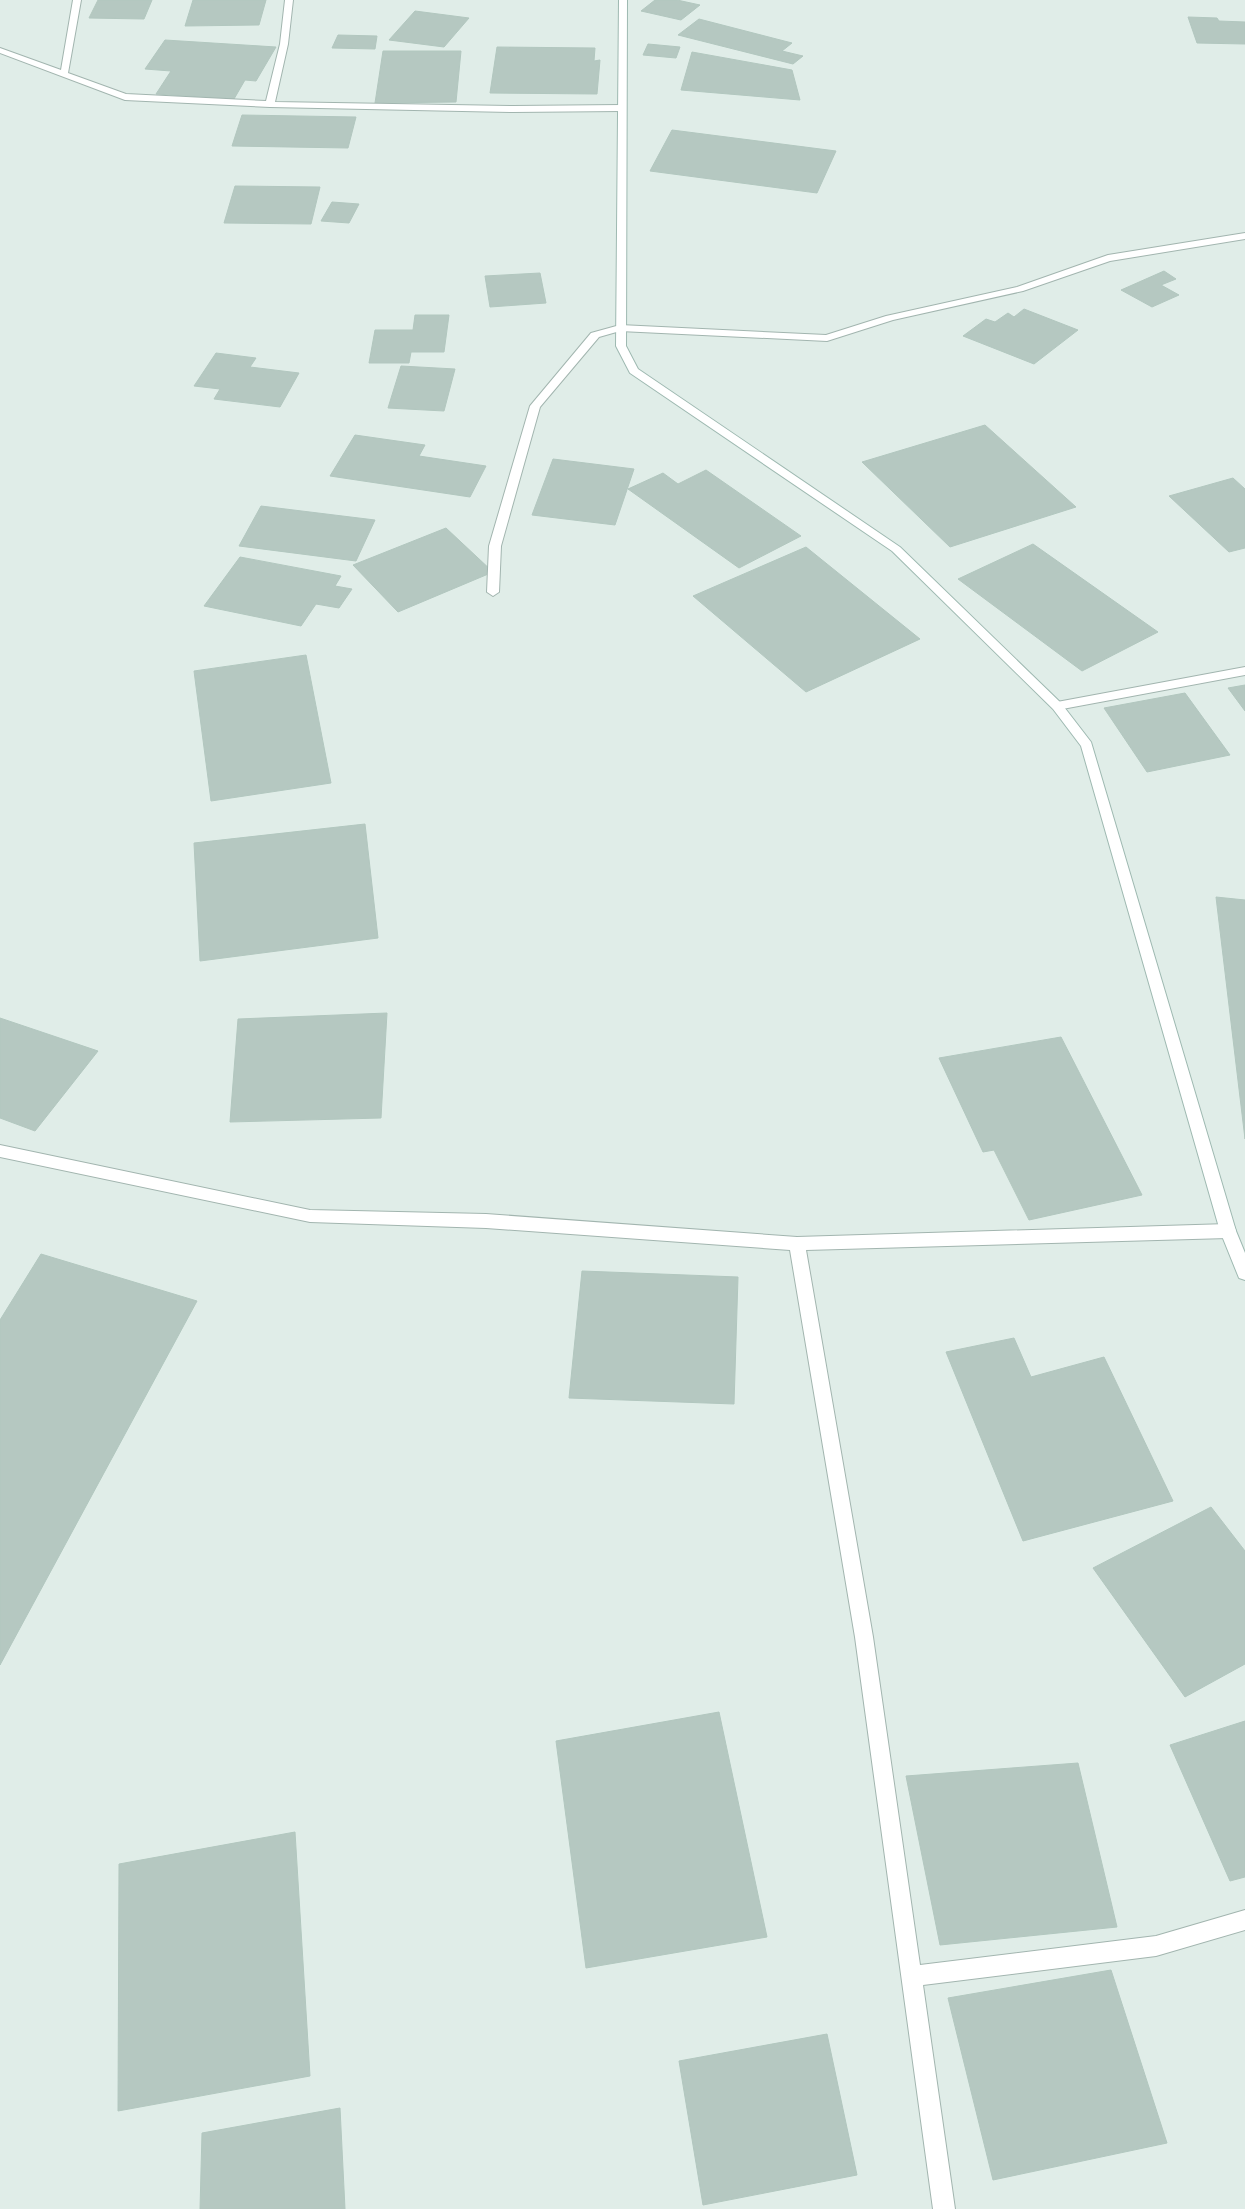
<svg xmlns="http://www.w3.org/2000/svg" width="1245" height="2209" viewBox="0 0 1245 2209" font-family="'Golos Text',sans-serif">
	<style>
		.building { fill: #b5c8c1; stroke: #b2c7bf }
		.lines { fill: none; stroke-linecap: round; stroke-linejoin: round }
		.lane-casing { stroke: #a2b5af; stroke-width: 2 }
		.street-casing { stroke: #a2b5af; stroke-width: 2 }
		.secondary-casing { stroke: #9eb9b1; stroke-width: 2 }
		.lane { fill: #fff; fill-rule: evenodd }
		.street { fill: #fff; fill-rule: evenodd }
		.secondary { fill: #fff; fill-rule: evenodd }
	</style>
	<rect width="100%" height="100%" fill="#e0ede8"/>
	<g class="building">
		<path d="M98 0H152L144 19 89 18Z"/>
		<path d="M193 0H266L259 25 185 26Z"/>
		<path d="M655 0H677L700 5 681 20 641 11Z"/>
		<path d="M415 11 469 18 444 47 389 40Z"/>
		<path d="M1188 17 1217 18 1219 21 1245 22V44L1197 43Z"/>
		<path d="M699 19 792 43 782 51 803 56 793 64 678 35Z"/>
		<path d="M338 35 377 36 375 49 332 48Z"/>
		<path d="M165 40 276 47 256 81 245 80 234 99 156 94 171 71 145 69Z"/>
		<path d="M648 44 680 47 676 58 643 55Z"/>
		<path d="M497 47 595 48 594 61 600 60 597 94 490 93Z"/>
		<path d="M383 51H461L456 102 375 103Z"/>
		<path d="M692 52 792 70 800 100 681 90Z"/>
		<path d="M242 115 356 117 348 148 232 146Z"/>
		<path d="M672 130 836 151 817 193 650 171Z"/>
		<path d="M235 186 320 187 311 224 224 223Z"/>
		<path d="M332 202 359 204 349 223 321 221Z"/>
		<path d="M1164 271 1176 279 1161 285 1179 295 1152 307 1121 290Z"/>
		<path d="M540 273 546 303 490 307 485 276Z"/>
		<path d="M1024 309 1078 330 1034 364 963 336 986 319 995 322 1008 313 1014 317Z"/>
		<path d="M415 315H449L444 352H411L409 363H369L375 330H413Z"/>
		<path d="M216 353 256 358 250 367 299 373 280 407 214 399 220 389 194 386Z"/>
		<path d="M401 366 455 369 444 411 388 408Z"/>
		<path d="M985 425 1076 507 950 547 862 462Z"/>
		<path d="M355 435 425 445 419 456 486 466 470 497 330 476Z"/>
		<path d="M553 459 634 469 615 525 532 515Z"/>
		<path d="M706 470 801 536 739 568 628 489 663 473 678 484Z"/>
		<path d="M1233 478 1245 489V548L1229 552 1169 496Z"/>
		<path d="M261 506 375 520 356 561 239 546Z"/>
		<path d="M446 528 493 572 398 612 353 565Z"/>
		<path d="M1033 544 1158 632 1082 671 958 579Z"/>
		<path d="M806 547 920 639 806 692 693 596Z"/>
		<path d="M240 557 341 576 335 586 352 589 339 608 316 604 301 626 204 606Z"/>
		<path d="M306 655 331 783 211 801 194 671Z"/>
		<path d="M1245 685V711L1228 688Z"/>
		<path d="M1185 693 1230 755 1147 772 1104 708Z"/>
		<path d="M365 824 378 938 200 961 194 843Z"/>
		<path d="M1216 897 1245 900V1139Z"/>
		<path d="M387 1013 381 1118 230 1122 238 1019Z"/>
		<path d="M0 1018 98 1051 35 1131 0 1118Z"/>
		<path d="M1061 1037 1142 1195 1029 1220 994 1150 983 1152 939 1058Z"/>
		<path d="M41 1254 197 1301 0 1665V1320Z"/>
		<path d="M582 1271 738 1277 734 1404 569 1398Z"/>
		<path d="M1014 1338 1031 1377 1104 1357 1173 1501 1023 1541 946 1352Z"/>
		<path d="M1211 1507 1245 1551V1664L1185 1697 1093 1568Z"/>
		<path d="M719 1712 767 1937 586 1968 556 1741Z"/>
		<path d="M1245 1721V1877L1230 1881 1170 1745Z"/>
		<path d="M1078 1763 1117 1927 940 1945 906 1776Z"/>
		<path d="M295 1832 310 2076 118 2111 119 1864Z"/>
		<path d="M1111 1970 1167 2143 993 2180 948 1998Z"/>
		<path d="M827 2034 857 2175 703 2205 679 2061Z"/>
		<path d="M340 2108 345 2209H200L202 2133Z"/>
	</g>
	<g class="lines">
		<g class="lane-casing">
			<path id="lane" d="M1245 667V675L1057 710 1051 706 1057 702Z"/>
		</g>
		<g class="street-casing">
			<g id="street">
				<path d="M73 0H81L68 73 126 94 266 101 280 44 285 0H293L288 44 275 102 513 106 621 105 625 108 621 111 513 112 270 107 125 100 0 53V48L61 70Z"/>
				<path d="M1245 233V239L1110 261 1023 291 893 320 827 341 620 331 599 337 540 407 501 546 499 592 493 596 487 592 489 546 530 406 591 333 620 325 826 335 886 316 1017 287 1108 255Z"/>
				<path d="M0 1145 310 1210 486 1214 797 1237 1228 1224 1234 1226 1236 1231 1234 1236 1228 1238 806 1250 873 1637 920 1965 1156 1936 1245 1910V1930L1156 1956 923 1985 955 2209H933L855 1637 790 1250 486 1228 310 1222 0 1157Z"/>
			</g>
		</g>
		<g class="secondary-casing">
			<path id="secondary" d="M619 0H627L626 346 638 369 900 547 1061 703 1091 742 1236 1231 1245 1253V1280L1239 1278 1220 1231 1081 746 1053 709 892 551 630 373 616 346Z"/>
		</g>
		<use href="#lane" class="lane"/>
		<use href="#street" class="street"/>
		<use href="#secondary" class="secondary"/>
	</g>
</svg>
